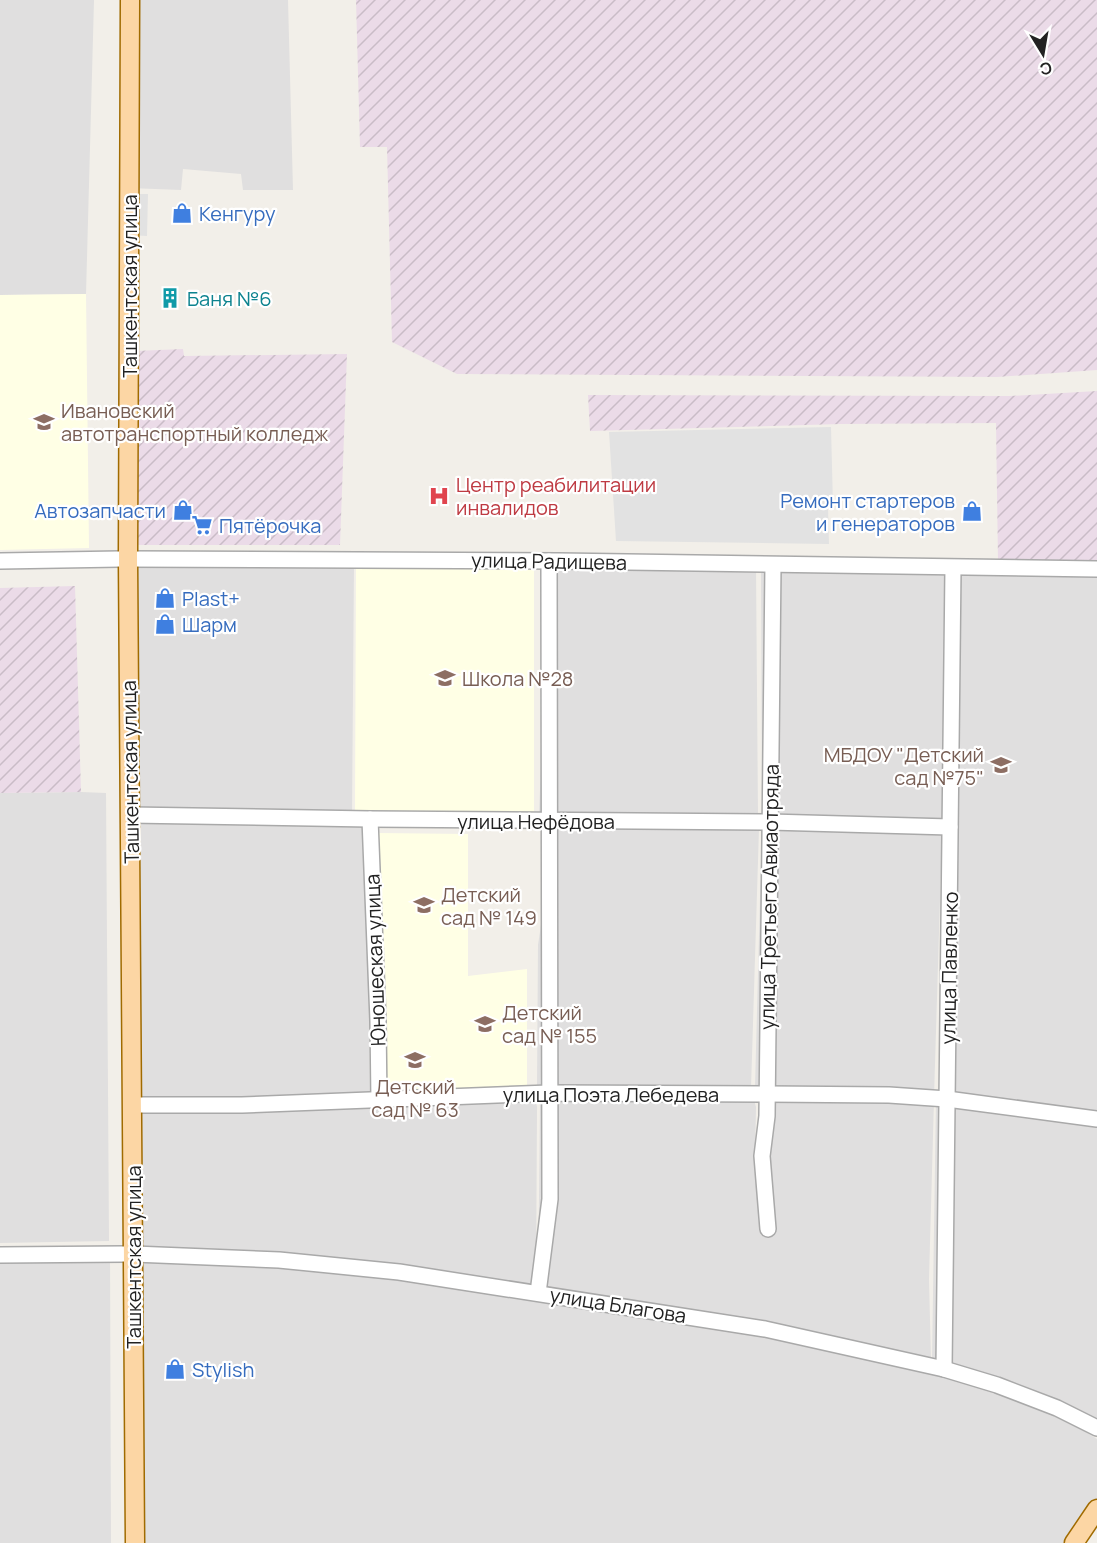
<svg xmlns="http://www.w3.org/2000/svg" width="1097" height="1543" viewBox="0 0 1097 1543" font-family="Manrope,sans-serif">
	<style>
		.residential { fill: #e0dfdf }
		.industrial { fill: url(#industrial-furrows) }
		.education { fill: #ffffe5 }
		.parking { fill: #e2e2e2 }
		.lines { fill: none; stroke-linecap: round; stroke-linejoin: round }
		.minor-casing { stroke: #a9a9a9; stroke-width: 18 }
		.major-casing { stroke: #a06b00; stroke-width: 21 }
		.minor { stroke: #fff; stroke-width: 15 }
		.major { stroke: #fcd6a4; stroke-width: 18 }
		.labels { text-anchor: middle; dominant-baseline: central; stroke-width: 4.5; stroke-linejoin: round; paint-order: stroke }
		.shop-label { font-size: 20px; fill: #366cbe; stroke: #fff; text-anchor: start }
		.street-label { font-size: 20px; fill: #222; stroke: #fff }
		.culture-label { font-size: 20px; fill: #0d838f; stroke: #fff; text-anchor: start }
		.education-label { font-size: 20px; fill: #785e54; stroke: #fff; text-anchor: start }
		.health-label { font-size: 20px; fill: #be3a42; stroke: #fff; text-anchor: start }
	</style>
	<defs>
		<pattern id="industrial-furrows" width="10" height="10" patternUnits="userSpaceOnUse" patternTransform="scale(1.5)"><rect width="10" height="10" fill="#ebdbe8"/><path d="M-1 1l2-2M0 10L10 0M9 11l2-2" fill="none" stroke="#c9bcc7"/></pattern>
	</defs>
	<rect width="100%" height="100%" fill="#f2efe9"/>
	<g class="residential">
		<path d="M0 0H94L86 294 0 295Z"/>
		<path d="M128 0H288L293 190H243L241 174 183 169 181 190 129 188Z"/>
		<path d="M549 561 756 569 758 817 539 816Z"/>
		<path d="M354 563 352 813H128L134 566Z"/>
		<path d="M761 569 947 575 950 827 762 817Z"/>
		<path d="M1058 572H1097V1115L954 1095 961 575Z"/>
		<path d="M81 792 106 793 109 1241 0 1243V793Z"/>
		<path d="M128 817 366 818 370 1095 133 1105Z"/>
		<path d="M762 822 942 832 934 1097 755 1088Z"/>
		<path d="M556 827 759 828 751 1088 537 1089 538 945Z"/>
		<path d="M756 1092 934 1100 929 1279 931 1361 538 1289 540 1106 537 1093H752L756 1107 755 1162 759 1220 761 1222 760 1106Z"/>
		<path d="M534 1093 537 1107 536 1289 146 1252 132 1235V1108Z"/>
		<path d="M936 1100 1097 1118V1425L932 1361Z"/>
		<path d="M0 1255H110L111 1543H0Z"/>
		<path d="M143 1260 278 1261 584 1300 931 1372 968 1382 1061 1417 1097 1439V1499L1067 1543H133L134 1270Z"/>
	</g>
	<g class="industrial">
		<path d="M356 0H1097V370L997 377 457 374 392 342 387 147H360Z"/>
		<path d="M183 349 184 356 347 354 340 545H135V351Z"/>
		<path d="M1097 391V563L998 561 996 423 841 424 590 431 588 395 1010 396Z"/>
		<path d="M75 586 81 792 0 793V588Z"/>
	</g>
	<g class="education">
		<path d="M86 294 89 548 0 550V295Z"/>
		<path d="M356 562 534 564V816L355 813Z"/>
		<path d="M377 833 468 834V976L527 969V1087L385 1089Z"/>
	</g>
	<g class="parking">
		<path d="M131 194H148L147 236 130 235Z"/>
		<path d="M831 427 833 506 828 507 829 544 616 541 609 432Z"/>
	</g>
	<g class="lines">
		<g class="minor-casing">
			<g id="minor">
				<path d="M128 559 559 561 1097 569"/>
				<path d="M0 561 120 559"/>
				<path d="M130 815 370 819 770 822 950 827"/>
				<path d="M370 819 378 1021 379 1101"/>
				<path d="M132 1105H242L549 1093 767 1094 889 1095 947 1099 1097 1119"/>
				<path d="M768 1229 762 1156 767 1116 773 565"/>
				<path d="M134 1254 279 1260 399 1272 765 1329 944 1369 997 1385 1057 1408 1097 1428"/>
				<path d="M0 1255 124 1254"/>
				<path d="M538 1293 550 1199 549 561"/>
				<path d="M944 1369 953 568"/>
			</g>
		</g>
		<g class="major-casing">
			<g id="major">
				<path d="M130 0 128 559 135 1543"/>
				<path d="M1074 1543 1097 1509"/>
			</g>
		</g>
		<use href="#minor" class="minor"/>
		<use href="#major" class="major"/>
	</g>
	<defs>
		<g id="shop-bare" transform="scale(1.62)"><path d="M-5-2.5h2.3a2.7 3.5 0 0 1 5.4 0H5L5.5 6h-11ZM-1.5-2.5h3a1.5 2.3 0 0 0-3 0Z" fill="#3f7fe0" stroke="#fff" stroke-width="2.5" paint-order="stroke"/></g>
		<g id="building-bare" transform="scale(1.62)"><path d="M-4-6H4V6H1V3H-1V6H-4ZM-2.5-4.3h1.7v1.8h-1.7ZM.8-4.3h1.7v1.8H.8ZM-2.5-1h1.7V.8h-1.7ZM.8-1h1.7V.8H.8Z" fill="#0f9aa8" stroke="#fff" stroke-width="2.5" paint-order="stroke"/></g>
		<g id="university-bare" transform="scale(1.62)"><path d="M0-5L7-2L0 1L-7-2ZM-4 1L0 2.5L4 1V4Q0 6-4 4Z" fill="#8d6e63" stroke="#fff" stroke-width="2.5" paint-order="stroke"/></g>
		<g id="hospital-bare" transform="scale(1.62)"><path d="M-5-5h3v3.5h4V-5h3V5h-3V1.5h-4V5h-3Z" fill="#e0444e" stroke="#fff" stroke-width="2.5" paint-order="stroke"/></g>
		<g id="supermarket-bare" transform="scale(1.62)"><path d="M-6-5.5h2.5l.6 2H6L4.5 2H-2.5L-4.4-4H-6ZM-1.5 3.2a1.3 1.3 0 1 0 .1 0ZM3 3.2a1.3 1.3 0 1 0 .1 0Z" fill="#3f7fe0" stroke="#fff" stroke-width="2.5" paint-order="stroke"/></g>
		<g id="school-bare" transform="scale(1.62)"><path d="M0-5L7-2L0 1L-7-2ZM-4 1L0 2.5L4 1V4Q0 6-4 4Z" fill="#8d6e63" stroke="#fff" stroke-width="2.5" paint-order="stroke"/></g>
	</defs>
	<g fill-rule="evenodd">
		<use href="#shop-bare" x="182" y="213"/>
		<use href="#building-bare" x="170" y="298"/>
		<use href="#university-bare" x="44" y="422"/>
		<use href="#hospital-bare" x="439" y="496"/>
		<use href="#shop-bare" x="183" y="510"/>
		<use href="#shop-bare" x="972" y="511"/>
		<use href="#supermarket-bare" x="202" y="525"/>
		<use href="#shop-bare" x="165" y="598"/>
		<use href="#shop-bare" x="165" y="624"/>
		<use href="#school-bare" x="445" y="678"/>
		<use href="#school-bare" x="1001" y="765"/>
		<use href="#school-bare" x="424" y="905"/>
		<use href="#school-bare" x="485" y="1024"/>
		<use href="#school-bare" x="415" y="1060"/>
		<use href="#shop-bare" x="175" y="1369"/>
	</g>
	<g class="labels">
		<g class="shop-label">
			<text x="199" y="213">Кенгуру</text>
			<text x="955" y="500" text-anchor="end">Ремонт стартеров<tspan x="955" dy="23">и генераторов</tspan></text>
			<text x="166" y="510" text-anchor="end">Автозапчасти</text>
			<text x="219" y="525">Пятёрочка</text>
			<text x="182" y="598">Plast+</text>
			<text x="182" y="624">Шарм</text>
			<text x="192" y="1369">Stylish</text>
		</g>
		<g class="street-label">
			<text transform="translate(129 286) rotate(-90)">Ташкентская улица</text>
			<text transform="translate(549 561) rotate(1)">улица Радищева</text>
			<text transform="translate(130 772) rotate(-91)">Ташкентская улица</text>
			<text x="536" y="821">улица Нефёдова</text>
			<text transform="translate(769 897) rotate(-89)">улица Третьего Авиаотряда</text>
			<text transform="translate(375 960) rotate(-92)">Юношеская улица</text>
			<text transform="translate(949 968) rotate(-89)">улица Павленко</text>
			<text x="611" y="1094">улица Поэта Лебедева</text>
			<text transform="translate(133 1257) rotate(-90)">Ташкентская улица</text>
			<text transform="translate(618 1305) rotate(9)">улица Благова</text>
		</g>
		<g class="culture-label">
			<text x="187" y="298">Баня №6</text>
		</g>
		<g class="education-label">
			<text x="61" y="410">Ивановский<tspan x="61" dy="23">автотранспортный колледж</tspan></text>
			<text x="462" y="678">Школа №28</text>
			<text x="984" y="754" text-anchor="end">МБДОУ "Детский<tspan x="984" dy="23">сад №75"</tspan></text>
			<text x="441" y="894">Детский<tspan x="441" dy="23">сад № 149</tspan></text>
			<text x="502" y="1012">Детский<tspan x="502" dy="23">сад № 155</tspan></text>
			<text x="415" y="1086" text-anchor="middle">Детский<tspan x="415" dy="23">сад № 63</tspan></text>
		</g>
		<g class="health-label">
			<text x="456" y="484">Центр реабилитации<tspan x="456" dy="23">инвалидов</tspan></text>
		</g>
	</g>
	<g transform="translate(1043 54) rotate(169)" stroke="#ffffff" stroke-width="4.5" paint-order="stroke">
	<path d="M0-4.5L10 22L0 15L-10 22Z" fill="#222222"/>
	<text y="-9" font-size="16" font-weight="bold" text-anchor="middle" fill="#222222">С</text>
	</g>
</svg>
